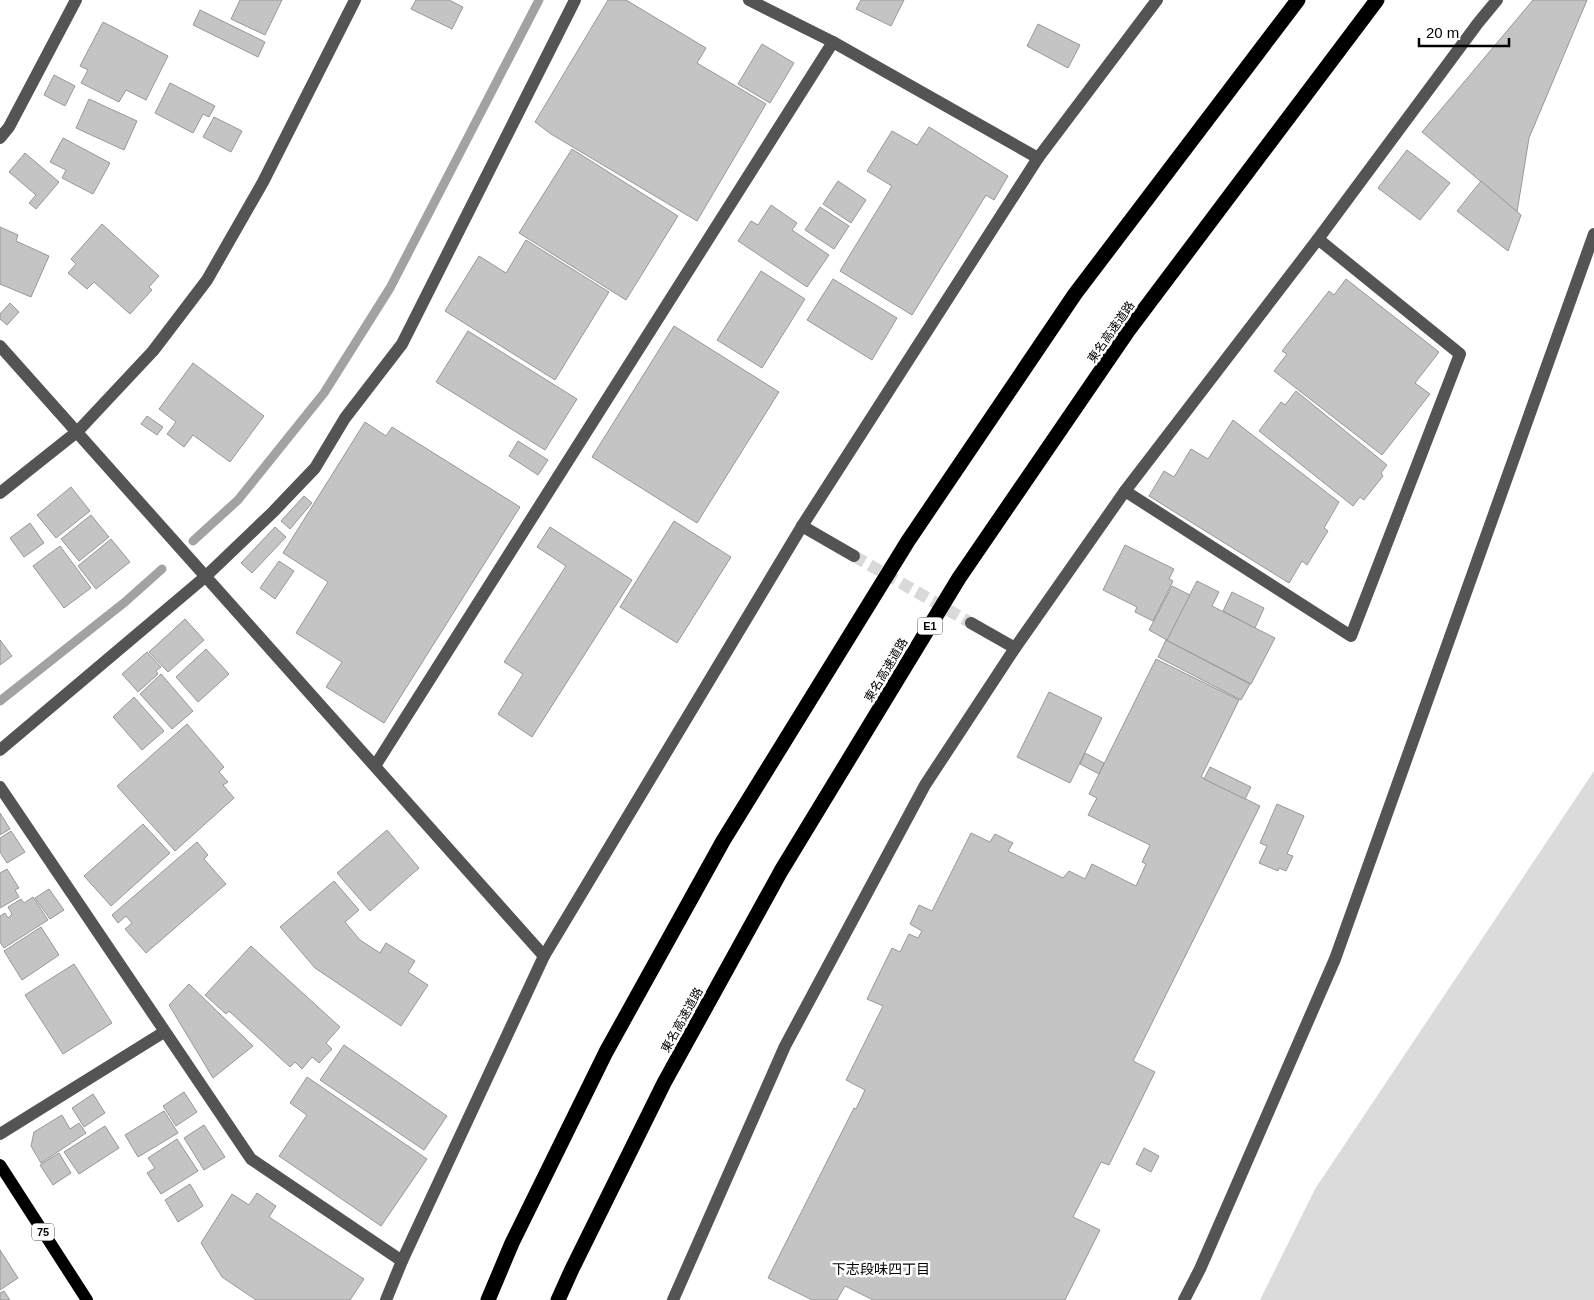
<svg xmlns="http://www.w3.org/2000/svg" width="1594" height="1300" viewBox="0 0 1594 1300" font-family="Helvetica,'Noto Sans JP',sans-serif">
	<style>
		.green { fill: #dbdbdb }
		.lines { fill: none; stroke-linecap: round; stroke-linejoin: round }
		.stream { stroke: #a2a2a2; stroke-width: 9 }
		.building { fill: #c4c4c4; stroke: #989898 }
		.minor-tunnel { stroke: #d9d9d9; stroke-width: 12; stroke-dasharray: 12 6; stroke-linecap: butt }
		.minor { stroke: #545454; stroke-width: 12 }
		.major { stroke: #000; stroke-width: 12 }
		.highway { stroke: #000; stroke-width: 15 }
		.labels { text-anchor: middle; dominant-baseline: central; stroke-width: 5; stroke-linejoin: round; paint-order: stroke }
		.shield { fill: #fff; stroke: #4c4c4c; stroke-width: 1 }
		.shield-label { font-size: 11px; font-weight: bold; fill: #000 }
		.street-label { font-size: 12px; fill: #000; stroke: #fff }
		.neighbourhood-label { font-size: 14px; fill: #000; stroke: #fff }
	</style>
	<rect width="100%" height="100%" fill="#fff"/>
	<path class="green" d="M1594 771V1300H1260L1315 1189Z"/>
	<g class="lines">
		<g class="stream">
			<path d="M193 541 238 500 324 393 390 288 539 0"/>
			<path d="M0 701 125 602 162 569"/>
		</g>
	</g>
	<g class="building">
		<path d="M240 0H282L265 35 231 19Z"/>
		<path d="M416 0H449L463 7 452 29 411 9Z"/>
		<path d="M608 0H626L706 48 697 63 766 104 697 221 551 134 535 122Z"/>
		<path d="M861 0H904L891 26 856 9Z"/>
		<path d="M1533 0H1587L1529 138 1517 212 1422 132Z"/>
		<path d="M200 10 265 42 258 57 193 25Z"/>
		<path d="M103 22 168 56 146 100 126 90 119 102 81 83 88 70 80 66Z"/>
		<path d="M1038 24 1080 45 1068 68 1027 46Z"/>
		<path d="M762 44 794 63 770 103 738 84Z"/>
		<path d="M54 75 75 86 65 106 44 95Z"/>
		<path d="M170 83 215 106 209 117 203 114 193 133 155 113Z"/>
		<path d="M89 99 137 121 124 150 76 128Z"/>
		<path d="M214 117 242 131 231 152 203 137Z"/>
		<path d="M929 127 1008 176 994 200 986 195 912 315 840 271 892 186 867 171 892 131 917 145Z"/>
		<path d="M63 138 110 163 93 194 62 178 66 170 50 162Z"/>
		<path d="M572 149 678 216 626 300 519 233Z"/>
		<path d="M1407 150 1450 183 1420 220 1378 188Z"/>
		<path d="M25 153 59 182 36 209 29 203 36 195 9 172Z"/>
		<path d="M838 181 866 200 851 223 823 204Z"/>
		<path d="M1481 181 1521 215 1508 251 1457 211Z"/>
		<path d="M771 205 797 223 792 230 829 255 807 287 738 241 751 221 758 225Z"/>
		<path d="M820 207 849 226 834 249 805 230Z"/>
		<path d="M102 224 159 276 149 287 152 290 130 314 94 282 87 289 68 273 76 264 71 259Z"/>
		<path d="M0 227 18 235 16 241 49 256 31 297 0 284Z"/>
		<path d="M526 240 609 292 555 380 445 311 479 256 506 273Z"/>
		<path d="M761 271 805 299 762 368 717 340Z"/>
		<path d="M833 279 897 318 872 360 807 320Z"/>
		<path d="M1346 279 1439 352 1415 383 1430 394 1382 455 1274 371 1287 354 1282 351 1329 291 1334 295Z"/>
		<path d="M10 303 19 312 7 325 0 319V314Z"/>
		<path d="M674 326 779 392 697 523 592 457Z"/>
		<path d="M468 331 577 399 545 450 436 382Z"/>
		<path d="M193 363 264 416 230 462 193 435 184 447 167 434 176 422 159 409Z"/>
		<path d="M1296 391 1387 465 1381 473 1383 476 1364 500 1360 497 1353 506 1259 431 1281 402 1285 405Z"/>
		<path d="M147 416 163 427 157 435 141 424Z"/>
		<path d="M1233 420 1339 502 1324 528 1328 531 1307 565 1302 561 1289 583 1149 496 1164 471 1174 477 1191 449 1208 459Z"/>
		<path d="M365 422 386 436 392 427 520 507 384 723 326 687 342 662 296 633 328 582 283 553Z"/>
		<path d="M518 441 548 460 538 475 509 456Z"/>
		<path d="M71 487 90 511 56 538 37 515Z"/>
		<path d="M304 496 312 503 290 529 281 521Z"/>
		<path d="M91 515 109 537 79 561 61 539Z"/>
		<path d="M674 521 731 557 677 643 620 607Z"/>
		<path d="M30 523 44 543 24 557 10 538Z"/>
		<path d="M275 527 286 537 252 573 241 563Z"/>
		<path d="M550 527 632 580 532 737 498 714 523 674 504 662 566 566 537 547Z"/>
		<path d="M111 539 130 562 96 589 78 566Z"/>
		<path d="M1125 545 1174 569 1169 579 1173 581 1153 621 1135 612 1137 607 1103 590Z"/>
		<path d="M60 546 91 588 64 608 33 566Z"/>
		<path d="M279 561 294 571 275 599 260 588Z"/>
		<path d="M1197 581 1219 592 1212 606 1275 638 1251 684 1166 640Z"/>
		<path d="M1172 586 1190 595 1167 640 1149 630Z"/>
		<path d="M1232 592 1264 608 1255 628 1223 611Z"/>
		<path d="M185 619 204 640 168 672 149 652Z"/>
		<path d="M0 640 12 656 0 665Z"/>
		<path d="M1166 640 1250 684 1241 700 1158 657Z"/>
		<path d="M206 649 229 674 198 702 176 677Z"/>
		<path d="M147 652 161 667 156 671 158 674 138 692 122 674Z"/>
		<path d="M1156 659 1239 700 1201 777 1260 806 1133 1061 1155 1072 1109 1165 1101 1162 1073 1217 1100 1230 1065 1300H873L845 1286 837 1300H812L768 1278 854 1108 856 1109 865 1090 846 1080 883 1006 867 999 892 948 900 952 909 934 918 938 922 931 910 924 919 905 932 911 971 833 990 842 995 834 1013 843 1008 851 1063 878 1069 871 1085 879 1092 864 1136 886 1146 864 1142 862 1150 845 1088 815 1097 798 1089 794Z"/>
		<path d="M161 674 193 711 172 729 140 694Z"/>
		<path d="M1049 692 1102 718 1070 783 1017 757Z"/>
		<path d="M134 697 164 731 142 750 113 717Z"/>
		<path d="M187 724 224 767 219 772 228 782 223 785 234 798 175 851 117 786Z"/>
		<path d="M1085 753 1104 763 1099 774 1080 764Z"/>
		<path d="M1210 767 1251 787 1245 799 1204 779Z"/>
		<path d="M1277 804 1304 816 1287 854 1293 856 1286 871 1279 868 1278 871 1259 863 1267 846 1260 843Z"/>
		<path d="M0 813 10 829 0 835Z"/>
		<path d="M143 824 170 853 111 906 84 876Z"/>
		<path d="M387 830 419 868 370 911 337 873Z"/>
		<path d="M11 831 25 852 7 863 0 852V838Z"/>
		<path d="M197 842 208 855 204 859 226 884 146 953 125 929 132 923 126 916 118 923 112 915Z"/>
		<path d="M7 869 19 888 15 890 19 897 0 908V873Z"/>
		<path d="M334 881 359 910 345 922 360 940 380 953 386 943 415 961 408 972 428 985 401 1026 315 968 280 927Z"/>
		<path d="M49 889 64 910 50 919 35 898Z"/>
		<path d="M33 897 48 920 4 948 0 942V916L5 913 8 918 12 914 8 907 21 899 24 903Z"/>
		<path d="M41 927 59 955 22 980 4 951Z"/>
		<path d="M251 946 340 1027 326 1043 332 1049 319 1063 312 1057 302 1069 295 1062 290 1067 229 1011 226 1014 205 995Z"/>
		<path d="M74 964 112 1023 63 1054 25 995Z"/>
		<path d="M189 984 253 1046 213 1078 169 1005Z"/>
		<path d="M344 1045 447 1116 424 1150 320 1080Z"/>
		<path d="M307 1077 427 1159 381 1226 279 1156 307 1115 290 1103Z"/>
		<path d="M184 1092 197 1112 176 1126 163 1106Z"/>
		<path d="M93 1094 105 1113 84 1127 72 1108Z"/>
		<path d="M164 1111 178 1133 138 1157 125 1135Z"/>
		<path d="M62 1115 70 1129 79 1123 86 1133 41 1163 31 1146 34 1132Z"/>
		<path d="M204 1125 225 1157 204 1170 184 1138Z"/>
		<path d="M105 1126 119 1148 79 1174 64 1152Z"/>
		<path d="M177 1139 198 1171 161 1194 147 1173 155 1168 148 1158Z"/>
		<path d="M1144 1148 1159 1156 1151 1172 1136 1164Z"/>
		<path d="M59 1153 71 1173 53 1185 40 1165Z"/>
		<path d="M190 1184 203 1206 178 1222 165 1200Z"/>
		<path d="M257 1193 276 1206 269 1217 364 1279 350 1300H256L222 1277 201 1243 232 1194 249 1205Z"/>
		<path d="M0 1250 18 1278 0 1290Z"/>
		<path d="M4 1291 10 1300H0V1293Z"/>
	</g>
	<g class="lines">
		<path class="minor-tunnel" d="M854 556 971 623"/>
		<g class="minor">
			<path d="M749 0 833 42 1038 158"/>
			<path d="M0 138 9 127 76 0"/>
			<path d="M0 346 544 956"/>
			<path d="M1125 491 1351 636 1460 354 1318 239"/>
			<path d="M0 493 78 431 153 351 207 280 263 182 355 0"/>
			<path d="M802 526 854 556"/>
			<path d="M971 623 1015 648"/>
			<path d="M0 750 205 577 273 512 315 468 345 418 402 344 575 0"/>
			<path d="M375 766 833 42"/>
			<path d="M0 787 251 1159 402 1261"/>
			<path d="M0 1134 164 1032"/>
			<path d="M386 1300 402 1261 544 956 802 526 1038 158 1157 0"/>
			<path d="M673 1300 785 1046 925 785 1015 648 1125 491 1318 239 1478 23 1497 0"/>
			<path d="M1184 1300 1200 1269 1335 959 1594 234"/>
		</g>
		<path class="major" d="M0 1165 87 1300"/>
		<g class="highway">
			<path d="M488 1300 512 1243 606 1052 723 841 908 541 1075 294 1298 0"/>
			<path d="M558 1300 572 1269 664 1083 781 871 959 578 1128 331 1377 0"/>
		</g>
	</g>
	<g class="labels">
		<g class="shield">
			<rect x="917.5" y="617.5" width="25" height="17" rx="4"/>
			<rect x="32" y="1223.5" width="22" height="17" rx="4"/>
		</g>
		<g class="shield-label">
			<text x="930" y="626">E1</text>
			<text x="43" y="1232">75</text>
		</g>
		<g class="street-label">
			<text transform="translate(1111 332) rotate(-55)">東名高速道路</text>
			<text transform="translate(886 670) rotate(-59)">東名高速道路</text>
			<text transform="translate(682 1020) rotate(-61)">東名高速道路</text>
		</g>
		<g class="neighbourhood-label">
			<text x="881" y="1269">下志段味四丁目</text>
		</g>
	</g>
	<path d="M1419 38v8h90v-8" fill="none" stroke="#000000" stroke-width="2.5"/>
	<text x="1426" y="38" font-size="15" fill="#000000" stroke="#ffffff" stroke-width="4" paint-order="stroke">20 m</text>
</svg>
